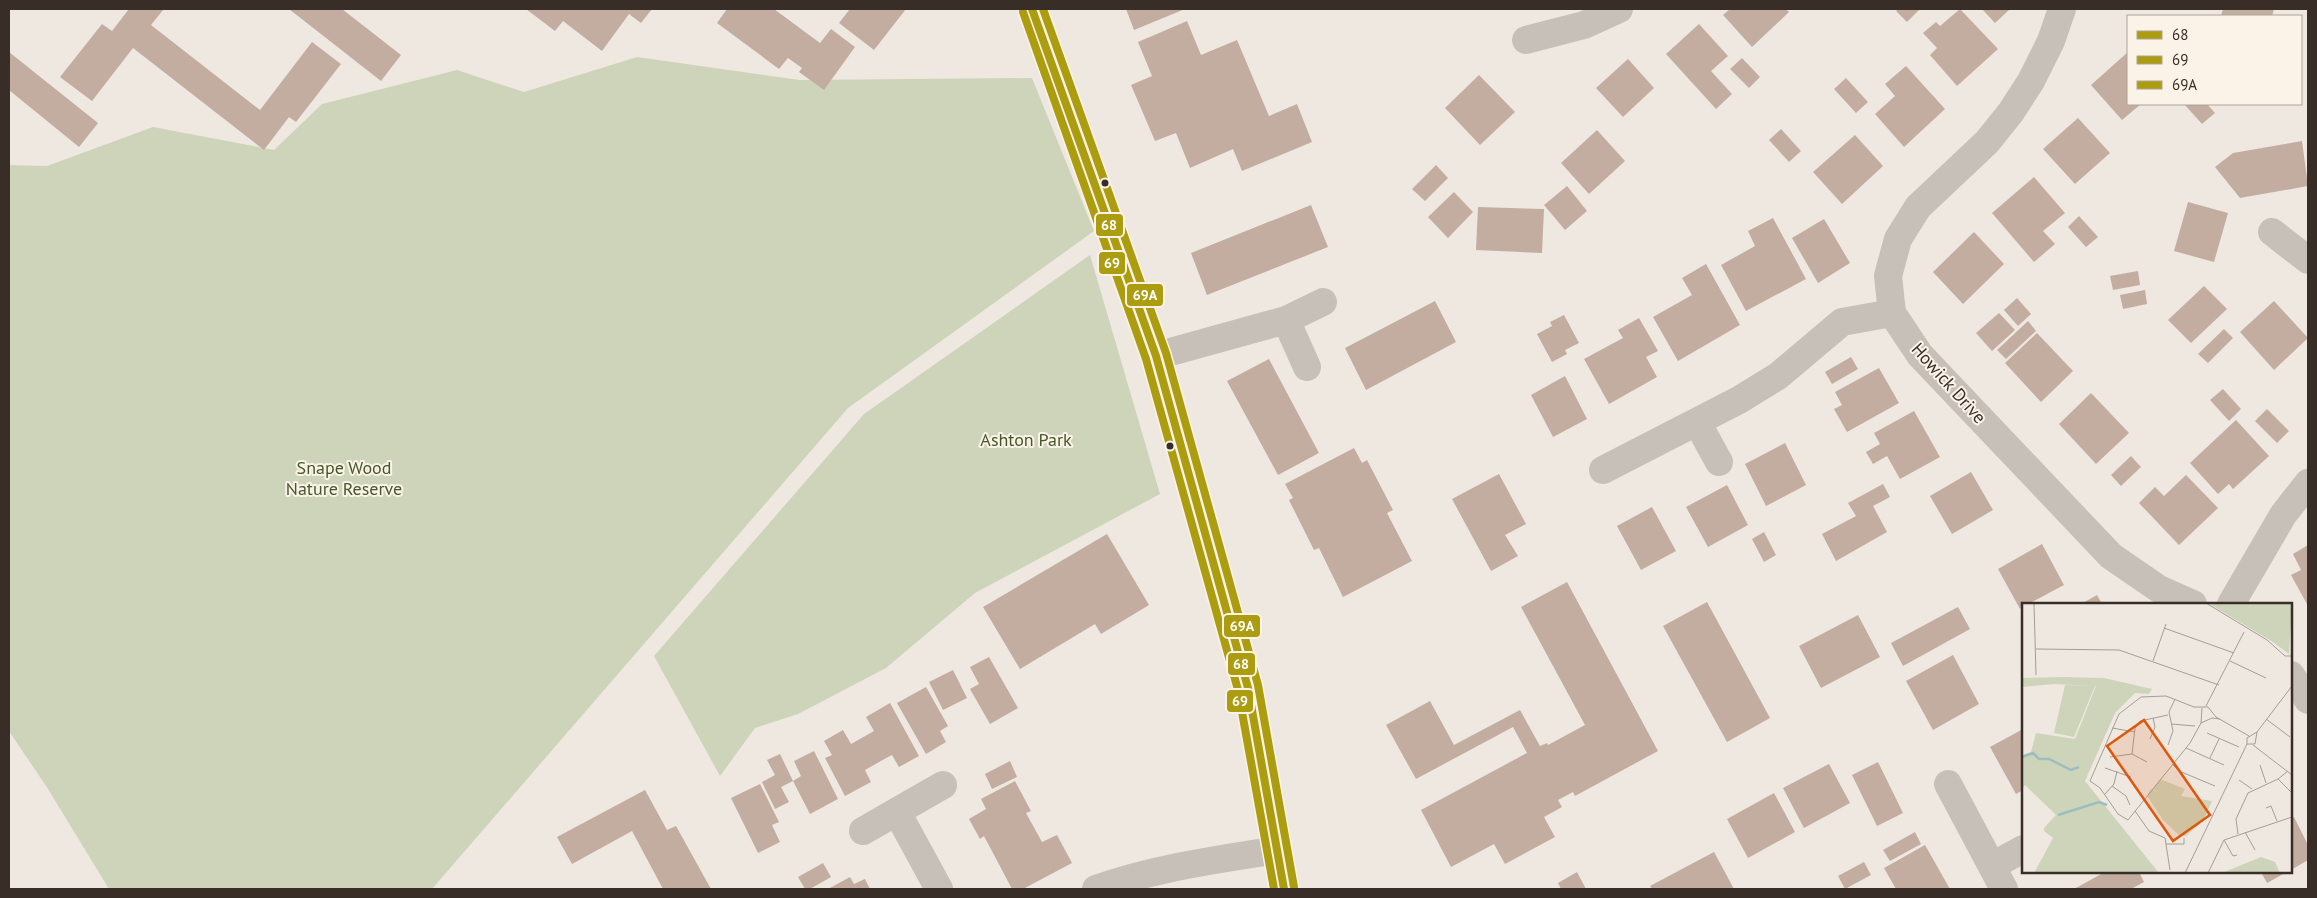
<svg xmlns="http://www.w3.org/2000/svg" width="2317" height="898" viewBox="0 0 2317 898" font-family="'PT Sans',sans-serif">
	<style>
		.green { fill: #ced4b9 }
		.building { fill: #c3ada1 }
		.lines { fill: none; stroke-linecap: round; stroke-linejoin: round }
		.street { stroke: #c7c0b9; stroke-width: 28 }
		.bus-1-casing { stroke: #fbf3e7; stroke-width: 11 }
		.bus-2-casing { stroke: #fbf3e7; stroke-width: 11 }
		.bus-3-casing { stroke: #fbf3e7; stroke-width: 11 }
		.bus-1 { stroke: #ac9c10; stroke-width: 8 }
		.bus-2 { stroke: #ac9c10; stroke-width: 8 }
		.bus-3 { stroke: #ac9c10; stroke-width: 8 }
		.bus-dot { fill: #382e27; stroke: #fbf3e7; stroke-width: 2 }
		.labels { text-anchor: middle; dominant-baseline: central; stroke-width: 4; stroke-linejoin: round; paint-order: stroke }
		.street-label { font-size: 18px; fill: #382e27; stroke: #fbf3e7 }
		.park-label { font-size: 18px; fill: #445829; stroke: #fbf3e7 }
		.inset-river { fill: none; stroke: #9bbfc1; stroke-width: 2.5 }
		.inset-road { fill: none; stroke: #a59e97; stroke-width: 1 }
		.view { fill: #df570d; fill-opacity: 0.15; stroke: #df570d; stroke-width: 2.5 }
		.inset-edge { fill: none; stroke: #382e27; stroke-width: 2.5 }
		.line-badge { stroke: #fbf3e7; stroke-width: 2 }
		.badge-label { font-size: 14px; text-anchor: middle; font-weight: bold; fill: #fff }
	</style>
	<rect width="100%" height="100%" fill="#eee8e1"/>
	<g class="green">
		<path d="M637 57 800 80 1032 78 1094 231 848 408 432 889H109L48 789 9 731V165L47 166 153 127 274 150 322 104 457 70 524 92Z"/>
		<path d="M1090 255 1160 494 975 593 886 668 798 714 755 728 720 776 654 656 864 414Z"/>
	</g>
	<g class="building">
		<path d="M129 9H161L163 10 151 25 260 110 312 42 341 64 296 122 289 117 264 150 133 48 92 101 60 77 102 24 112 31Z"/>
		<path d="M289 9H342L401 55 381 81Z"/>
		<path d="M526 9H652L641 23 629 14 602 51 563 21 555 31Z"/>
		<path d="M727 9H774L820 43 831 29 855 47 824 90 799 72 802 68 788 58 779 69 717 23Z"/>
		<path d="M850 9H906L874 50 839 23Z"/>
		<path d="M1126 9H1185L1134 30Z"/>
		<path d="M1730 9H1786L1789 12 1752 47 1723 15Z"/>
		<path d="M1899 9H1920L1907 22 1896 11Z"/>
		<path d="M1960 9 1998 49 1957 86 1930 55 1937 48 1923 33 1936 22 1940 26Z"/>
		<path d="M1982 9H2010L1995 23Z"/>
		<path d="M2223 9H2274L2272 16H2221Z"/>
		<path d="M1187 21 1201 55 1237 40 1269 116 1297 104 1312 142 1242 171 1233 149 1190 168 1176 133 1155 141 1131 85 1152 76 1138 42Z"/>
		<path d="M1699 24 1728 56 1711 71 1732 94 1716 109 1666 54Z"/>
		<path d="M9 52 98 123 79 147 9 90Z"/>
		<path d="M2128 52V104H2141L2122 120 2091 85Z"/>
		<path d="M1742 58 1760 77 1749 88 1730 69Z"/>
		<path d="M1628 59 1654 88 1623 117 1596 88Z"/>
		<path d="M1906 66 1945 109 1904 147 1875 114 1895 96 1885 84Z"/>
		<path d="M1479 75 1515 112 1480 145 1445 108Z"/>
		<path d="M1846 78 1868 102 1856 113 1834 89Z"/>
		<path d="M2184 104H2207L2215 113 2202 124Z"/>
		<path d="M2078 118 2110 153 2075 184 2043 149Z"/>
		<path d="M1781 129 1801 151 1789 162 1769 140Z"/>
		<path d="M1597 130 1625 161 1589 194 1561 163Z"/>
		<path d="M1855 135 1883 166 1842 204 1813 172Z"/>
		<path d="M2302 141 2308 186 2240 198 2215 167 2233 153Z"/>
		<path d="M1436 165 1448 178 1425 201 1412 189Z"/>
		<path d="M2034 177 2065 213 2043 231 2055 244 2034 262 1992 213Z"/>
		<path d="M1567 186 1587 211 1565 230 1544 205Z"/>
		<path d="M1454 192 1473 212 1448 238 1428 217Z"/>
		<path d="M2188 202 2228 213 2214 262 2174 251Z"/>
		<path d="M1311 205 1328 247 1207 295 1191 253Z"/>
		<path d="M1478 207 1544 209 1542 253 1476 250Z"/>
		<path d="M2079 216 2098 237 2086 247 2068 227Z"/>
		<path d="M1773 218 1806 279 1746 311 1721 265 1755 246 1748 231Z"/>
		<path d="M1824 219 1850 263 1818 283 1792 238Z"/>
		<path d="M1974 232 2004 264 1963 304 1933 272Z"/>
		<path d="M1706 264 1740 325 1678 361 1653 317 1692 295 1682 278Z"/>
		<path d="M2138 271 2140 285 2113 290 2110 276Z"/>
		<path d="M2204 286 2227 309 2191 343 2168 320Z"/>
		<path d="M2145 290 2147 304 2123 309 2120 295Z"/>
		<path d="M2017 298 2031 314 2018 326 2004 310Z"/>
		<path d="M1435 301 1456 342 1366 390 1345 348Z"/>
		<path d="M2274 301 2308 338 2274 370 2240 332Z"/>
		<path d="M1999 313 2015 330 1992 351 1976 333Z"/>
		<path d="M1564 315 1579 343 1565 350 1567 354 1552 362 1537 334 1552 326 1550 322Z"/>
		<path d="M1639 318 1658 351 1646 357 1657 377 1609 404 1584 359 1623 338 1618 330Z"/>
		<path d="M2028 321 2036 331 2006 359 1997 350Z"/>
		<path d="M2224 329 2233 338 2208 363 2198 354Z"/>
		<path d="M2037 333 2073 371 2041 402 2005 363Z"/>
		<path d="M1851 357 1858 369 1832 384 1825 372Z"/>
		<path d="M1269 359 1319 453 1278 475 1227 381Z"/>
		<path d="M1879 368 1899 403 1847 432 1834 409 1842 405 1835 392Z"/>
		<path d="M1565 376 1587 419 1553 437 1531 395Z"/>
		<path d="M2223 389 2241 409 2229 421 2210 400Z"/>
		<path d="M2091 393 2129 433 2096 464 2059 424Z"/>
		<path d="M2267 409 2289 431 2277 443 2255 421Z"/>
		<path d="M1914 411 1940 457 1900 479 1887 456 1873 464 1866 452 1880 444 1874 433Z"/>
		<path d="M2236 420 2269 456 2233 489 2229 484 2218 494 2190 463Z"/>
		<path d="M1785 443 1806 485 1766 506 1745 464Z"/>
		<path d="M1354 448 1362 463 1367 460 1393 510 1387 513 1412 561 1343 597 1319 548 1314 550 1289 500 1293 498 1285 484Z"/>
		<path d="M2131 456 2141 467 2121 486 2111 475Z"/>
		<path d="M1971 472 1993 510 1952 534 1930 496Z"/>
		<path d="M1499 474 1526 524 1505 535 1518 556 1491 571 1452 499Z"/>
		<path d="M2186 475 2218 508 2179 545 2139 503 2155 487 2164 496Z"/>
		<path d="M1883 484 1890 497 1873 506 1887 532 1836 561 1822 534 1856 516 1848 503Z"/>
		<path d="M1727 485 1748 525 1708 547 1686 507Z"/>
		<path d="M1652 507 1676 551 1641 570 1617 526Z"/>
		<path d="M1764 532 1776 555 1764 562 1752 539Z"/>
		<path d="M1107 534 1149 605 1101 634 1095 624 1020 669 983 607Z"/>
		<path d="M2042 544 2064 585 2028 604H2023L2020 609 1998 569Z"/>
		<path d="M2308 545V606L2291 575 2301 570 2293 554Z"/>
		<path d="M1567 582 1658 751 1575 796 1573 792 1558 800 1562 807 1544 817 1555 837 1505 864 1494 844 1451 867 1421 810 1527 753 1513 727 1416 779 1386 725 1430 701 1454 745 1520 710 1540 746 1547 743 1548 745 1585 725 1521 607Z"/>
		<path d="M2097 595 2102 604H2081Z"/>
		<path d="M1707 602 1770 718 1727 742 1663 626Z"/>
		<path d="M1958 607 1970 629 1903 666 1891 643Z"/>
		<path d="M1858 615 1880 657 1821 688 1799 646Z"/>
		<path d="M1953 655 1979 704 1933 730 1906 681Z"/>
		<path d="M989 657 1018 708 990 724 970 689 979 684 970 667Z"/>
		<path d="M953 670 967 698 943 710 929 682Z"/>
		<path d="M926 687 948 726 940 731 946 742 926 754 897 703Z"/>
		<path d="M890 703 919 756 899 767 892 755 888 757 865 770 871 782 845 796 825 758 832 755 824 741 843 730 851 744 874 731 866 717Z"/>
		<path d="M2023 729V790L2016 794 1990 747Z"/>
		<path d="M814 751 838 799 810 814 793 781 801 776 794 761Z"/>
		<path d="M780 754 793 781 781 787 789 802 775 809 762 782 775 775 767 760Z"/>
		<path d="M1010 761 1017 777 992 789 985 774Z"/>
		<path d="M1878 762 1903 813 1877 826 1852 775Z"/>
		<path d="M1829 764 1850 803 1804 828 1783 788Z"/>
		<path d="M1015 781 1031 811 1026 813 1042 842 1057 835 1072 863 1023 889H1012L984 836 980 839 969 819 986 809 981 799Z"/>
		<path d="M760 784 779 822 772 825 780 842 758 853 731 798Z"/>
		<path d="M645 790 667 830 676 826 711 889H663L632 831 572 864 557 837Z"/>
		<path d="M1774 793 1795 832 1748 858 1727 819Z"/>
		<path d="M2294 817 2308 845V860L2291 870V819Z"/>
		<path d="M1915 832 1921 844 1890 861 1883 850Z"/>
		<path d="M1925 845 1950 889H1896L1884 868Z"/>
		<path d="M1714 852 1734 889H1652L1650 886Z"/>
		<path d="M1864 862 1871 875 1845 889 1838 876Z"/>
		<path d="M823 863 831 877 810 889H805L798 877Z"/>
		<path d="M1577 872 1586 889H1561L1558 883Z"/>
		<path d="M2105 872H2139L2144 882 2131 889H2074Z"/>
		<path d="M2261 872H2287L2267 883Z"/>
		<path d="M850 877 854 884 865 879 870 889H828Z"/>
	</g>
	<g class="lines">
		<g class="street">
			<path d="M1032 9 1156 356 1248 688 1284 889"/>
			<path d="M2062 9 2051 41 2031 81 2011 112 1987 142 1918 207 1898 239 1888 276 1892 313 1920 355 2111 556 2159 589 2193 604"/>
			<path d="M1526 40 1584 25 1619 9"/>
			<path d="M2272 232 2308 260"/>
			<path d="M1286 320 1307 367"/>
			<path d="M1156 356 1286 320 1323 302"/>
			<path d="M1697 422 1719 462"/>
			<path d="M1603 470 1739 400 1778 376 1842 322 1892 313"/>
			<path d="M2231 604 2283 515 2308 483"/>
			<path d="M2291 675 2308 700"/>
			<path d="M1948 784 2004 889"/>
			<path d="M897 812 939 889"/>
			<path d="M863 831 943 785"/>
			<path d="M1992 866 2023 849"/>
			<path d="M1096 889C1154 868 1216 860 1277 850"/>
		</g>
		<g class="bus-1-casing">
			<path id="bus-1" d="M1032 9 1156 356 1248 688 1284 889"/>
		</g>
		<g class="bus-2-casing">
			<path id="bus-2" d="M1023 12 1146 359 1238 690 1274 889"/>
		</g>
		<g class="bus-3-casing">
			<path id="bus-3" d="M1043 9 1166 353 1258 685 1294 887"/>
		</g>
		<use href="#bus-1" class="bus-1"/>
		<use href="#bus-2" class="bus-2"/>
		<use href="#bus-3" class="bus-3"/>
	</g>
	<g class="bus-dot">
		<circle cx="1105" cy="183" r="4.5"/>
		<circle cx="1170" cy="446" r="4.5"/>
	</g>
	<g class="labels">
		<g class="street-label">
			<text transform="translate(1949 383) rotate(48)">Howick Drive</text>
		</g>
		<g class="park-label">
			<text x="1026" y="439">Ashton Park</text>
			<text x="344" y="467">Snape Wood<tspan x="344" dy="21">Nature Reserve</tspan></text>
		</g>
	</g>
	<g transform="translate(2022 603)">
		<rect width="270" height="270" fill="#eee8e1"/>
		<path d="M186 0H270L267 51 251 39ZM40 74 82 75 130 86 127 91 113 90 93 110 63 178 137 270H12L31 235 22 228V225L34 212 3 182 0 185V152L9 149 14 130 53 136 74 83 32 81 0 84V75ZM43 82 73 83 52 134 32 130ZM138 176 163 186 159 193 190 198 181 218 164 233H158L141 217 125 193 129 186 139 190 131 186ZM239 254 253 259 258 270H200Z" fill="#ced4b9"/>
		<path class="inset-river" d="M0 154 11 150 17 156H27L49 167 57 164M36 212 77 199 85 202"/>
		<path class="inset-road" d="M12 0 14 72M184 0 245 37 263 53H270M142 25 212 50M14 46 97 47 197 82M131 58 144 21M208 58 244 75M184 103 222 29M198 116 190 115 179 120 168 140 106 217 96 211 78 185 68 178 97 111 119 94 144 93 172 104H186L194 114 227 133M244 116 268 134M179 120 180 105M149 121 173 123M90 125 113 129M185 130 217 144M128 136 133 124 131 115M225 141V135L235 129 270 83M225 141H233L235 129M146 142 151 128 147 109 153 96M231 142 270 172M164 145 202 162M110 151 125 159M88 154 110 151 113 125 118 118 146 112M188 155 197 136M150 161 157 168 193 183M238 162 244 180M83 165 109 174M256 176 270 190M217 177 230 186M90 183 104 193 108 202M83 191 92 181 95 168M244 205 249 203 255 218M113 208 127 228 143 235 148 267M223 229 233 247M216 231 214 216 226 190 256 176 266 168M202 237 211 253 215 252M144 241H162V235M163 270 225 141M186 270 202 237 270 214"/>
		<path class="view" d="M122 117 188 212 151 238 85 143Z"/>
		<rect width="270" height="270" class="inset-edge"/>
	</g>
	<g class="line-badge">
		<rect x="1095" y="213" width="29" height="24" rx="5" fill="#ac9c10"/>
		<rect x="1098" y="251" width="28" height="24" rx="5" fill="#ac9c10"/>
		<rect x="1126" y="283" width="38" height="24" rx="5" fill="#ac9c10"/>
		<rect x="1223" y="614" width="38" height="24" rx="5" fill="#ac9c10"/>
		<rect x="1227" y="652" width="29" height="24" rx="5" fill="#ac9c10"/>
		<rect x="1226" y="689" width="28" height="24" rx="5" fill="#ac9c10"/>
	</g>
	<g class="badge-label">
		<text x="1109" y="230">68</text>
		<text x="1112" y="268">69</text>
		<text x="1145" y="300">69A</text>
		<text x="1242" y="631">69A</text>
		<text x="1241" y="669">68</text>
		<text x="1240" y="706">69</text>
	</g>
	<rect width="2317" height="898" fill="none" stroke="#382e27" stroke-width="20"/>
	<rect x="2127" y="15" width="175" height="90" fill="#fbf3e7" stroke="#ada49a"/>
	<rect x="2137" y="31" width="25" height="8" fill="#ac9c10" stroke="#ada49a"/>
	<text x="2172" y="40" font-size="15" fill="#382e27">68</text>
	<rect x="2137" y="56" width="25" height="8" fill="#ac9c10" stroke="#ada49a"/>
	<text x="2172" y="65" font-size="15" fill="#382e27">69</text>
	<rect x="2137" y="81" width="25" height="8" fill="#ac9c10" stroke="#ada49a"/>
	<text x="2172" y="90" font-size="15" fill="#382e27">69A</text>
</svg>
